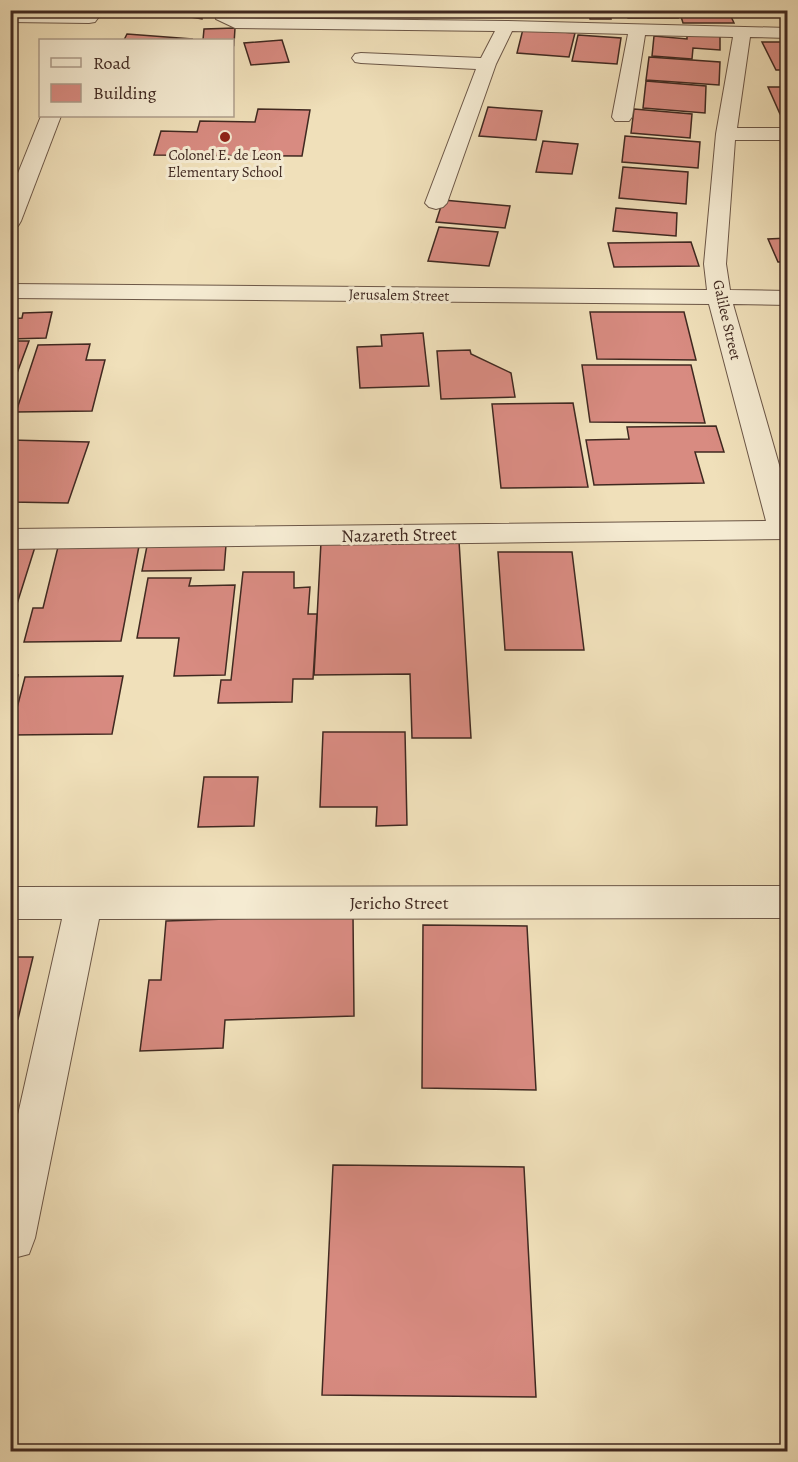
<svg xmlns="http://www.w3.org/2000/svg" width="798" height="1462" viewBox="0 0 798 1462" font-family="Alegreya,serif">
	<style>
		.building { fill: #d88b81; stroke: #402921; stroke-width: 1.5 }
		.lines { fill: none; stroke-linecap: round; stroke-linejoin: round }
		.minor-casing { stroke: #6c5747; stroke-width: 2 }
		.minor { fill: #f5ebd2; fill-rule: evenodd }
		.poi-dot { fill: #8f2418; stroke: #f5ebd2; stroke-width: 2 }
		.labels { text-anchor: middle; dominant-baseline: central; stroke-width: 6; stroke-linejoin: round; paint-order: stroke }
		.far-poi-label { font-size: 15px; fill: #402921; stroke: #f5ebd2 }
		.far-street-label { font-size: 15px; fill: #402921; stroke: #f5ebd2 }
		.street-label { font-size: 18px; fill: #402921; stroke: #f5ebd2 }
	</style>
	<rect width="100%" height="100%" fill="#f0e0ba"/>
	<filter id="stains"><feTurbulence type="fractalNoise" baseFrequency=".00333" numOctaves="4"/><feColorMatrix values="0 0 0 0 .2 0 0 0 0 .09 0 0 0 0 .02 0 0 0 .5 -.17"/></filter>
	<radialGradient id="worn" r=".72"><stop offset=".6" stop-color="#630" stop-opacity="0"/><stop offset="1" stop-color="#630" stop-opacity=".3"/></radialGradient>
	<g class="building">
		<path d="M148 10H203L202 19Z"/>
		<path d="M256 10H310V15H255Z"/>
		<path d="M588 10H609L611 19H590Z"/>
		<path d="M625 10H675L678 18H628Z"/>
		<path d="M679 10H728L734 23H683Z"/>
		<path d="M235 28 234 44 232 40H203L204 29Z"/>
		<path d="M523 29 575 33 569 57 517 53Z"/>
		<path d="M687 33 720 36V50L693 48 692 59 652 56 654 36 687 39Z"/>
		<path d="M127 34 193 39 124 40Z"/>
		<path d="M578 35 621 38 617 64 572 61Z"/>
		<path d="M282 40 289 62 251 65 244 43Z"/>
		<path d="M762 42H788V70H776Z"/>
		<path d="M649 57 720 62 719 85 646 80Z"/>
		<path d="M646 81 706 86 705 113 643 108Z"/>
		<path d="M768 87H788V114H780Z"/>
		<path d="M488 107 542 111 536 140 479 136Z"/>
		<path d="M258 109 310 110 302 156 154 155 161 131 197 132 200 121 255 122Z"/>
		<path d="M634 109 692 114 690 138 631 133Z"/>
		<path d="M625 136 700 142 698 168 622 162Z"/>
		<path d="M543 141 578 144 572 174 536 172Z"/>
		<path d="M623 167 688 172 686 204 619 198Z"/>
		<path d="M443 200 510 206 505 228 436 222Z"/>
		<path d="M616 208 677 213 676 236 613 231Z"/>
		<path d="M439 227 498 232 489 266 428 261Z"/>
		<path d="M788 238V262H778L768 239Z"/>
		<path d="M691 242 699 266 614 267 608 243Z"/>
		<path d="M52 312 46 338 10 339V319L22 318 23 313Z"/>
		<path d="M590 312H684L696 360 597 359Z"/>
		<path d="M423 333 429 386 360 388 357 347 382 346 381 335Z"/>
		<path d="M10 341H29L10 392Z"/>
		<path d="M90 344 86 360H105L92 411 16 412 38 345Z"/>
		<path d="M470 350 471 354 511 373 515 397 441 399 437 351Z"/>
		<path d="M582 365H691L705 423 590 422Z"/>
		<path d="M573 403 588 487 501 488 492 404Z"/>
		<path d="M716 426 724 452H695L704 483 594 485 586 440 629 439 627 427Z"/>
		<path d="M10 440 89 442 68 503 10 502Z"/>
		<path d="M459 541 471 738H412L410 674 314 675 321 542Z"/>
		<path d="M226 545 224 570 142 571 147 546Z"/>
		<path d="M139 546 121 641 24 642 33 608H43L58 547Z"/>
		<path d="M10 547H35L10 626Z"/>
		<path d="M498 552H572L584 650H505Z"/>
		<path d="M243 572H294V588L310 587 308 614H317L313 679H293L292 702 218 703 221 680H231Z"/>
		<path d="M148 578H191L189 586 235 585 225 675 174 676 179 638H137Z"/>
		<path d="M10 675H18L10 705Z"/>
		<path d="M123 676 112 734 10 735 25 677Z"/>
		<path d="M323 732H405L407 825 376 826 377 807H320Z"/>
		<path d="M204 777H258L254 826 198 827Z"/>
		<path d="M353 915 354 1016 225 1020 223 1048 140 1051 149 980H161L166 921Z"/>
		<path d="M423 925 527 926 536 1090 422 1088Z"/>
		<path d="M10 957H33L18 1019H10Z"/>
		<path d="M333 1165 524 1167 536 1397 322 1395Z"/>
	</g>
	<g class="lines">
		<g class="minor-casing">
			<g id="minor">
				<path d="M214 10H231V13L239 18 506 21 788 28V38L750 37 737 128H788V140H735L726 264 730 290 788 291V305L733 304 788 496V539L10 549V529L766 521 709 304 10 298V284L707 290 704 264 716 134 733 37 645 35 632 117 629 121H615L612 117 628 34 512 31 496 64 447 203 443 207 436 209 429 207 425 203 476 69 361 63 355 62 352 58 355 54 361 53 481 58 495 31 235 28 216 19Z"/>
				<path d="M10 12 89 13 95 14 98 18 95 22 89 23 10 22Z"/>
				<path d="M41 116H61L21 221 18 226 10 227V193Z"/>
				<path d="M788 886V918L99 919 35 1238 29 1254 10 1259V1150L62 919H10V887Z"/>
			</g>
		</g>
		<use href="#minor" class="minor"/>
	</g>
	<circle class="poi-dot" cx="225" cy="137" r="6"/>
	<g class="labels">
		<g class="far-poi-label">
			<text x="225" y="155">Colonel E. de Leon<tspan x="225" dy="17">Elementary School</tspan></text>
		</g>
		<g class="far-street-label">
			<text transform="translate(399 295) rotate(1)">Jerusalem Street</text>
			<text transform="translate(727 320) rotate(77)">Galilee Street</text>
		</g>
		<g class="street-label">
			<text transform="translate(399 535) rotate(-1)">Nazareth Street</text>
			<text x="399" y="903">Jericho Street</text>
		</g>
	</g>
	<rect width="798" height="1462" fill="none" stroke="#f0e0ba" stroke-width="36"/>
	<rect x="12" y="12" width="774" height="1438" fill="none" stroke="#402921" stroke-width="3"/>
	<rect x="18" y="18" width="762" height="1426" fill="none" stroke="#402921" stroke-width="1.5"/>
	<rect x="39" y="39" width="195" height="78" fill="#f5ebd2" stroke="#ad9d8b" stroke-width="1.5"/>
	<rect x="51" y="58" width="30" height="9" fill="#f5ebd2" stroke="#ad9d8b" stroke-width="1.5"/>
	<text x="93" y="69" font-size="18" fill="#402921">Road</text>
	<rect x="51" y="84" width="30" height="18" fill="#d88b81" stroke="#ad9d8b" stroke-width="1.5"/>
	<text x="93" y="99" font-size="18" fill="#402921">Building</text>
	<rect width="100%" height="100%" filter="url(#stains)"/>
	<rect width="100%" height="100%" fill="url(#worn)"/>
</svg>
